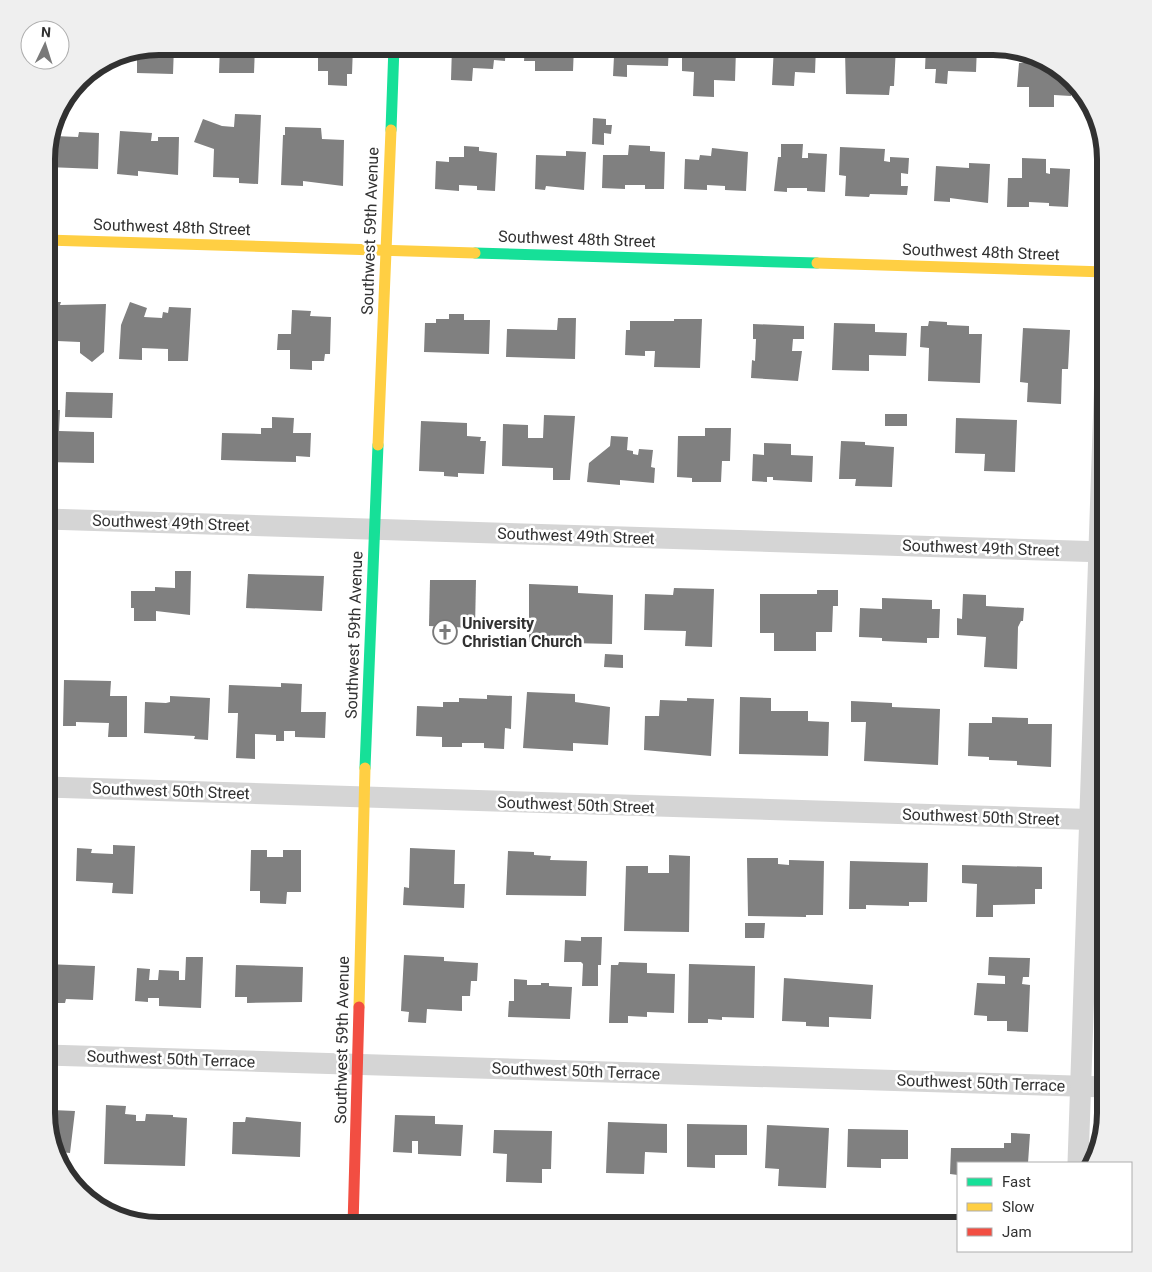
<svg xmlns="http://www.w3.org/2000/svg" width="1152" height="1272" viewBox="0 0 1152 1272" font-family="Roboto,sans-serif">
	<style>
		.building { fill: #808080 }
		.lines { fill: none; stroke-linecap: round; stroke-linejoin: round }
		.street { stroke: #d5d5d5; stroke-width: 21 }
		.fast { stroke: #16e098; stroke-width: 11 }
		.slow { stroke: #ffcf43; stroke-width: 11 }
		.jam { stroke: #f24e42; stroke-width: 11 }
		.labels { text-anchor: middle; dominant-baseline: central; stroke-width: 5; stroke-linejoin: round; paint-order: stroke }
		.street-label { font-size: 16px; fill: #313131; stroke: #fff }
		.poi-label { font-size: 16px; font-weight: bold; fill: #313131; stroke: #fff; text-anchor: start }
		.rim { fill: none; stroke: #313131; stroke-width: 6 }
	</style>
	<rect width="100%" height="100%" fill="#fff"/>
	<g class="building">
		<path d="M159 46H174L173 74 137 73V60L112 59 116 55Z"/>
		<path d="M220 46H255L254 73H219Z"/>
		<path d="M318 46H353L352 74H347V86L328 85V71H318Z"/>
		<path d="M452 46H506L505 61 494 60 493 69 473 68 472 81 451 80Z"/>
		<path d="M525 46H574L573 71H535V61H524Z"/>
		<path d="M604 46H669L668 66 627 65V77L613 76 614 56H603Z"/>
		<path d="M694 46 736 49 735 81 714 80V97L693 96 694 72 682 71V49H694Z"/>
		<path d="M774 46H816L815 73 795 72 794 86 772 85Z"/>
		<path d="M856 46H896L894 86H890L889 95 846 94 845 51H855Z"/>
		<path d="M926 46H977L976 72 948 71 947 84 935 83 936 69H925Z"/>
		<path d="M1030 55 1043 58 1071 81V96L1054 95V107H1029V87H1017L1019 63H1030Z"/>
		<path d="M235 114 261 115 258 184 239 183V178L213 177 214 149 194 142 203 119 222 126 234 127Z"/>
		<path d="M593 118 606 119V125H612L611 134 604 133V145L592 144Z"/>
		<path d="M54 125V136L78 137 79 132 99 133 98 169 47 167V152Z"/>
		<path d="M285 127 321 128 322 139 344 140 343 186 303 181V186L281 185 283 135H285Z"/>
		<path d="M120 131 152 133 151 141H158V137H179L178 175 138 171V176L117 174Z"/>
		<path d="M781 144H803L802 158H808V153L827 154 825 192 807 191V188H787V192L774 191 778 157H781Z"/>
		<path d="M629 145 650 146V151L665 152 664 189H645V185H625V189L602 188 603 155H628Z"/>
		<path d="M464 146 479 147V151L497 153 495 191 477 190V186L459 185V191L435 189 436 161 449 162V157H464Z"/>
		<path d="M840 147 885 149 884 161 890 162V157L909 158 908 174 901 173V186H908L907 195 870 194 869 197 845 196 846 176 839 175Z"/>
		<path d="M712 148 748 152 746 191 725 190V186L707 185V190L684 189 685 159 699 160 700 155 711 156Z"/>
		<path d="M566 151 586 152 584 190 546 186 545 190 535 189 536 155 566 156Z"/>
		<path d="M1022 158 1046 159V173L1050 174V168L1070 169 1068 207 1049 206V203L1029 202V207H1007L1008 178H1022Z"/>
		<path d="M969 163 990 164 988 203 950 198V202L934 201 936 166 969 168Z"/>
		<path d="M46 302H61L60 305 106 304 104 352 92 362 80 353V342L57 341 58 331H46Z"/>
		<path d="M130 302 147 308 144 317 162 318 163 312 168 313 169 307 191 308 188 361H168V349L142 348V360L119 359 121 325Z"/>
		<path d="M292 310 311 311 310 316 331 317 330 354H325L324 361H312V370L290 369V350H277L278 334H291Z"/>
		<path d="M449 314H464V320H490L489 354 424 352 425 323H436V319H449Z"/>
		<path d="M558 318H576L575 359 506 357 507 329 557 330Z"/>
		<path d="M674 319H702L700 368 654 367 655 351H645V356L625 355 626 330H630V321H674Z"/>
		<path d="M929 321 947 322V325L969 326V334H982L980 383 928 381 929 348 920 347 921 326H928Z"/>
		<path d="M834 323 875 324V332L907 333 906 356 869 355V371L832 370Z"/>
		<path d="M753 324 804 326V339H793L792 351H802L798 381 751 378 752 360 755 361 756 339H753Z"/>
		<path d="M1023 328 1070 330 1068 369H1062L1061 404 1027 402 1028 383 1020 382Z"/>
		<path d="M66 392 113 393 112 418 65 417Z"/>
		<path d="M46 410H60L59 431 94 432V463L46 462Z"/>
		<rect x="885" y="414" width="22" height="12"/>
		<path d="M544 415 575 416 570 480H553V468L502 466 503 424 528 425V438H543Z"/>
		<path d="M272 417 294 418 293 433H311L310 457 296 456V462L221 460 222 433 261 434V428H272Z"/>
		<path d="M956 418 1017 420 1015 472 984 471 985 454 955 453Z"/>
		<path d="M421 421 467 423V436L481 437 480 441H486L484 474 458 473V477L444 476V472L419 471Z"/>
		<path d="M705 428H731L730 461H722L721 482H692V478L677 477 678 436H705Z"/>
		<path d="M611 436 628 437 627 450 633 451V454L638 455 639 449 653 450 651 467 655 468 654 483 620 480V485L587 482 589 463 610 446Z"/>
		<path d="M841 441 865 442V445L894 447 892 487 855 486 856 479H839Z"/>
		<path d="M764 443 791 444V455L813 456 812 482 773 480V477H767V482L752 481 753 454 764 455Z"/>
		<path d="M175 571H191L190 615 156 611V621H134V608H131V591H155V587L175 588Z"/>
		<path d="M248 574 324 576 322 611 246 608Z"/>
		<path d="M430 580H476L475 628 429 626Z"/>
		<path d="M529 584 578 586V593L613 595 612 644 529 642Z"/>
		<path d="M674 588 714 589 712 647 685 646 686 631 644 630 645 594 673 595Z"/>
		<path d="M817 590H838V606H833L832 632H816V651H774V633H760V594H817Z"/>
		<path d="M963 594 986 595V606L1024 608 1023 621H1021L1018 627 1017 669 984 667 986 637 957 635V618L962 619Z"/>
		<path d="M882 598 932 600V609H940L939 638H927V643L882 641V638L859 637 860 608 882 609Z"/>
		<path d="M605 654 623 655V668L604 667Z"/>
		<path d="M64 680 111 681 110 696H127V737H108L109 723 76 722V726H63Z"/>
		<path d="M281 683 302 684 301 712H326L325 738 295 737V731H284V741H276V735L255 734V759L236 758 238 713H228L229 685 281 687Z"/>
		<path d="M527 692 575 694V702L610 707 608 745 573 743V751L523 748Z"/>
		<path d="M487 695 512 696 511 729 505 728 504 749 484 748V743H462V747H442V737L416 736 417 706 443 707V702H459V698L487 699Z"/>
		<path d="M170 696 210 698 208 740 194 739 195 736 144 733 145 702 166 703 170 702Z"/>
		<path d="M740 697 771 698V711H808V721L829 722 828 756 739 754Z"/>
		<path d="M687 698 714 699 711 756 644 750 645 716H659L660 700 687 701Z"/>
		<path d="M851 701 892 703V707L940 709 938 765 864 761 866 722H851Z"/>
		<path d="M992 717 1028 718V724H1052L1051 767 1017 765V761L989 760V757L968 756 969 723H992Z"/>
		<path d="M113 845 135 846 133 894 112 893 113 883 76 881 77 848 92 849 91 853 113 854Z"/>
		<path d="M410 848 455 850 454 884H465L464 908 403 905 404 887 409 888Z"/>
		<path d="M251 850H267V857H283V850H301V892H287L286 904 260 903V891H250Z"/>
		<path d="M508 851 534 852V855L551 856 550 860 587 861 586 896 506 895Z"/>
		<path d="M669 855 690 856 689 932 624 931 626 866H648V873H669Z"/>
		<path d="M747 858H778V864L789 865V860L824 861 823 915H806V917L748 916Z"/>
		<path d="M850 861 928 863 927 902H909V906L866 905V909H849Z"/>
		<path d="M962 865 1042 867V889H1035V904L993 905V917H976L977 884 962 883Z"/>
		<path d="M745 923H765L764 938H745Z"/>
		<path d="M581 937H602L601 965H598V986H582L583 964 581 962H564L565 940 581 941Z"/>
		<path d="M404 955 444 957V961L478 963 477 981H471L470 996H462V1011L427 1009 426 1023 408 1022 409 1012 401 1011Z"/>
		<path d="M186 957H203L201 1008 159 1006V998H148V1002L135 1001 137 968 150 969 149 980H158L159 970 179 971V980H185Z"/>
		<path d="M989 957 1030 958 1029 977H1023L1022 984 1030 985 1028 1032 1007 1031V1021H987V1016L974 1015 977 983 1005 984V976L988 975Z"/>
		<path d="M619 962 647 963V973L675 974 674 1013 647 1012V1017L628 1016V1023H609L611 965H618Z"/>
		<path d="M46 964 95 966 93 1000 66 999 65 1003H46Z"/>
		<path d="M689 964 755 966 754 1018 722 1017V1020L708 1019V1023H688Z"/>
		<path d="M236 965 303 967 302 1002 247 1003V997H235Z"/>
		<path d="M784 978 873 985 871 1019 829 1017V1027L806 1026V1022L782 1021Z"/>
		<path d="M514 979 527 980V985H541V983H549V986L572 987 570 1019 508 1017 509 1001H514Z"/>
		<path d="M106 1105 126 1106 125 1114 136 1115V1121H145L146 1114 173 1115V1117L187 1118 185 1166 104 1164Z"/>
		<path d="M52 1110 75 1111 70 1153 60 1152 49 1122H52Z"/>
		<path d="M395 1115 435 1116V1124L463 1125 461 1156 418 1154V1141H412V1153L393 1152Z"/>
		<path d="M246 1117 301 1122 300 1157 232 1154 233 1122H245Z"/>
		<path d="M608 1122 667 1124V1153L645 1152 644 1174 606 1173Z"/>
		<path d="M687 1124 747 1125V1155H715V1168L687 1167Z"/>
		<path d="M767 1125 829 1128 826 1188 778 1186 779 1169 765 1168Z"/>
		<path d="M848 1129 908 1130V1159H881V1168L847 1167Z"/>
		<path d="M494 1130 552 1131 551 1169H542V1183L506 1182 507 1154 493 1153Z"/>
		<path d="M1011 1133 1030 1134 1028 1163H958V1175L950 1174 951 1148H1004V1143H1011Z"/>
		<path d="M411 1219 441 1220V1226H411Z"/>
	</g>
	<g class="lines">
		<g class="street">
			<path d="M46 519 1106 552"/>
			<path d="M46 787 1106 820"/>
			<path d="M46 1055 1106 1087"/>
			<path d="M1078 1163 1106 343"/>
		</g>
		<g class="fast">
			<path d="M391 130 394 46"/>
			<path d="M475 253 817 263"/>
			<path d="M365 768 378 445"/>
		</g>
		<g class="slow">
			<path d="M46 240 475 253"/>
			<path d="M817 263 1106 272"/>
			<path d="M378 445 391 130"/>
			<path d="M359 1007 365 768"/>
		</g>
		<path class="jam" d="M353 1226 359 1007"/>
	</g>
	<defs>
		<g id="church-ring" transform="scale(1.25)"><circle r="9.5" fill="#fff" stroke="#797979" stroke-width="1.5"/><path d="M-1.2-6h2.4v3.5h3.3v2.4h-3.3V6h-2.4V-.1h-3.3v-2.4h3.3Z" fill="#797979"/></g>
	</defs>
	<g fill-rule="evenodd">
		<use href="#church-ring" x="445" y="632"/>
	</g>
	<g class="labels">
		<g class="street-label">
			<text transform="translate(172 227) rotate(2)">Southwest 48th Street</text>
			<text transform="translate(370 231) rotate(-88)">Southwest 59th Avenue</text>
			<text transform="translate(577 239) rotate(2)">Southwest 48th Street</text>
			<text transform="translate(981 252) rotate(2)">Southwest 48th Street</text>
			<text transform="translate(171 523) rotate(2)">Southwest 49th Street</text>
			<text transform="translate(576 536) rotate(2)">Southwest 49th Street</text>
			<text transform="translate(981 548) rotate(2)">Southwest 49th Street</text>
			<text transform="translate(354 635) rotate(-88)">Southwest 59th Avenue</text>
			<text transform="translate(171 791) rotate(2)">Southwest 50th Street</text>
			<text transform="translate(576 805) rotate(2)">Southwest 50th Street</text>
			<text transform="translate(981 817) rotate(2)">Southwest 50th Street</text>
			<text transform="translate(342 1040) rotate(-89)">Southwest 59th Avenue</text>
			<text transform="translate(171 1059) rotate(2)">Southwest 50th Terrace</text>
			<text transform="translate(576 1071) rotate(2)">Southwest 50th Terrace</text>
			<text transform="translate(981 1083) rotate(2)">Southwest 50th Terrace</text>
		</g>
		<g class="poi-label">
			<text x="462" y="623">University<tspan x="462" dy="18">Christian Church</tspan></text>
		</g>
	</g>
	<path d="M0 0H1152V1272H0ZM159 55H993A104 104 0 0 1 1097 159V1113A104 104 0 0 1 993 1217H159A104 104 0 0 1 55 1113V159A104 104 0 0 1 159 55Z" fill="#efefef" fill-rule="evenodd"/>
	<path class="rim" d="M159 55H993A104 104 0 0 1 1097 159V1113A104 104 0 0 1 993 1217H159A104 104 0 0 1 55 1113V159A104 104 0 0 1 159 55Z"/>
	<rect x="957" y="1162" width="175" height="90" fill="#ffffff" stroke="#adadad"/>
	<rect x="967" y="1178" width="25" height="8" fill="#16e098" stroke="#adadad"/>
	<text x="1002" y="1187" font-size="15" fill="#313131">Fast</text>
	<rect x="967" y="1203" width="25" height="8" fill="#ffcf43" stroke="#adadad"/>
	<text x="1002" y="1212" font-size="15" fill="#313131">Slow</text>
	<rect x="967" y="1228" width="25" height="8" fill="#f24e42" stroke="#adadad"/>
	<text x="1002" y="1237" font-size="15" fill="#313131">Jam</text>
	<g transform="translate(45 45) rotate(4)"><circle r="24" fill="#ffffff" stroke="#adadad"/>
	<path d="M0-4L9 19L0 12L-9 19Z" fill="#797979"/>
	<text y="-8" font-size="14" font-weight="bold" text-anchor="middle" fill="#313131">N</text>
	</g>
</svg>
